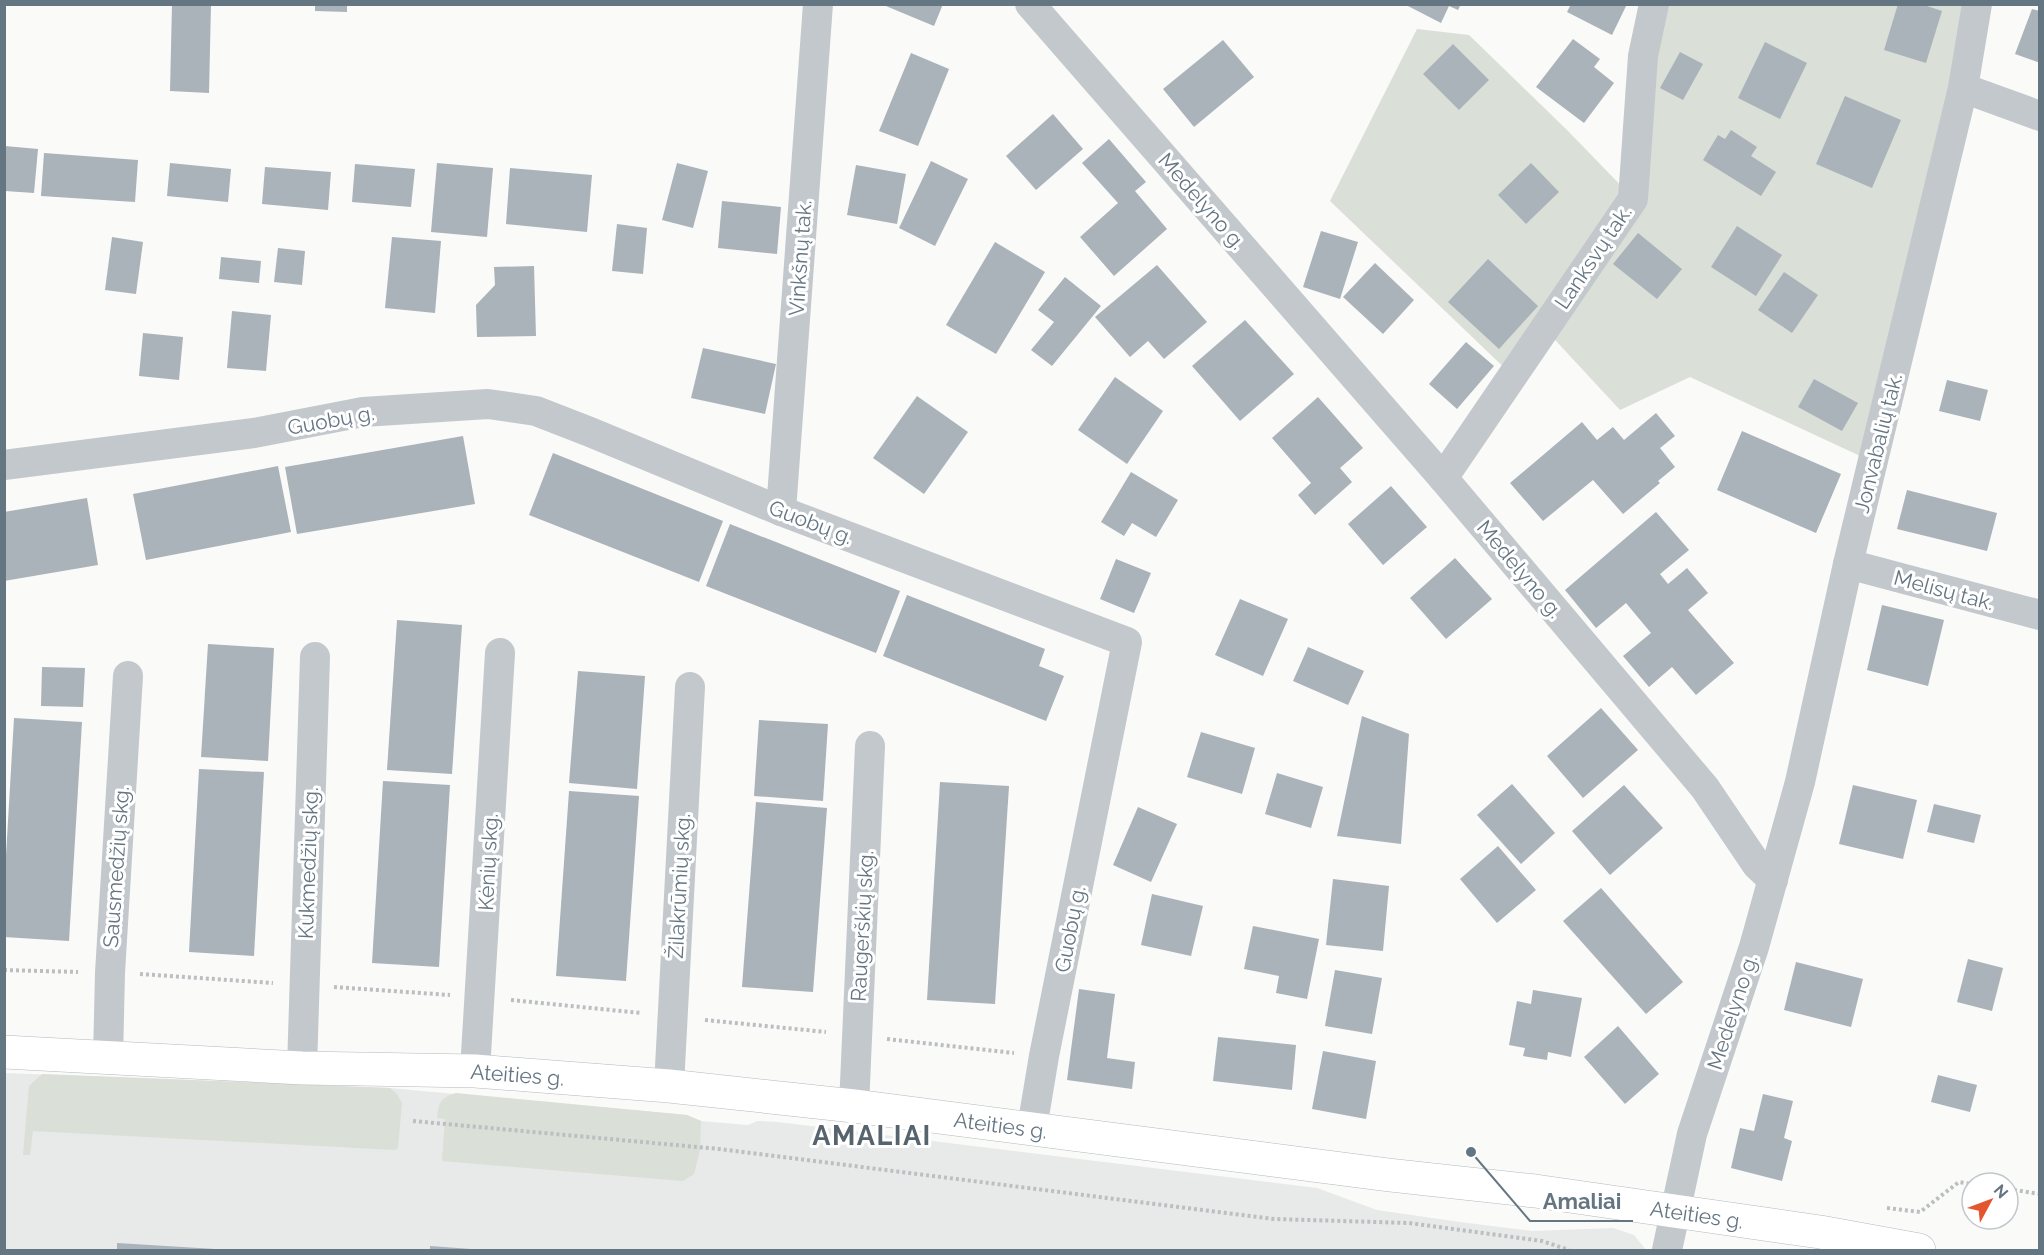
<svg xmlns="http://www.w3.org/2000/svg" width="2044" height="1255" viewBox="0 0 2044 1255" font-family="Raleway,sans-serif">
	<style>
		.built { fill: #e8e9e9 }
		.green { fill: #dadfd7 }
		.building { fill: #aab3b9 }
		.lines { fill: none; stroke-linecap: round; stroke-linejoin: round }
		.secondary-casing { stroke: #b3babf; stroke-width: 34 }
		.path { stroke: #bbbfc2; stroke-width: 4; stroke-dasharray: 3 3; stroke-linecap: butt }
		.street { stroke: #c3c8cc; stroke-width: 30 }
		.secondary { stroke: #fff; stroke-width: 33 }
		.labels { text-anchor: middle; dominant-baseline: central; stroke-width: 6; stroke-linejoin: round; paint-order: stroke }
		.street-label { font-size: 21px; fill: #657683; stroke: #fff }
		.district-label { font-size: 27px; font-weight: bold; letter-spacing: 1.5px; fill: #57646e; stroke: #fff }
		.leader { fill: none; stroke: #657683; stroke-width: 2 }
		.callout-dot { fill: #657683; stroke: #fff; stroke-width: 2 }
		.callout-label { font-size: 22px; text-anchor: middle; font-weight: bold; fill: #657683; stroke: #fff; stroke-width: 6; stroke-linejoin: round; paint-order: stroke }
	</style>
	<rect width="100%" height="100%" fill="#fafaf8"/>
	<path class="built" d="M5 1073 390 1088 687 1115 701 1121 748 1125 757 1121 778 1122 1317 1188 1377 1210 1460 1222 1532 1231 1613 1228 1634 1235 1646 1250H5Z"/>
	<g class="green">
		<path d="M1654 5H1977L1873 462 1690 377 1620 410 1545 329 1513 376 1330 201 1417 29 1469 35 1568 131 1633 198Z"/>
		<path d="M42 1074 390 1088 397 1094 402 1103 398 1148 395 1150 33 1131 30 1155H23L29 1086Z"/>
		<path d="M456 1093 687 1115 701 1121 700 1150 694 1174 683 1181 442 1161 445 1119 437 1118C439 1102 440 1098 456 1093Z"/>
	</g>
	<g class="building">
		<path d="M172 4H211L209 93 170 91Z"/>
		<path d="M315 4H347V12L315 11Z"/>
		<path d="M881 4H943L934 26Z"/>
		<path d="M1404 4H1461L1458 10 1449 6 1441 23Z"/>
		<path d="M1571 4H1627L1612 35 1567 12Z"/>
		<path d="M1898 4H1921L1942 11 1926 63 1884 50Z"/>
		<path d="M2032 9 2040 11V63L2015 54Z"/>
		<path d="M1573 39 1600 59 1594 67 1614 83 1584 123 1536 87Z"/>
		<path d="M1223 40 1254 77 1194 127 1163 89Z"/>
		<path d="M1765 42 1807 63 1780 119 1738 98Z"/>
		<path d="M1453 44 1489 80 1459 110 1423 74Z"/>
		<path d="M1680 52 1703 64 1683 100 1660 88Z"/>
		<path d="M911 53 949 69 918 146 879 131Z"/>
		<path d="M1845 96 1901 120 1872 188 1816 164Z"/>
		<path d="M1053 114 1083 149 1036 190 1006 156Z"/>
		<path d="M1731 130 1757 147 1751 156 1776 172 1761 196 1703 160 1718 135 1725 139Z"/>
		<path d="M1109 139 1146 182 1135 191 1167 229 1114 276 1080 237 1118 203 1082 163Z"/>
		<path d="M5 146 38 149 34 193 5 191Z"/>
		<path d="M44 153 138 160 135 202 41 196Z"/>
		<path d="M931 161 968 179 935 246 899 228Z"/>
		<path d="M170 163 231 169 228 202 167 196Z"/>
		<path d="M437 163 493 168 487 237 431 232Z"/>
		<path d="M677 163 708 171 693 228 662 220Z"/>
		<path d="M1531 163 1559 192 1526 224 1498 195Z"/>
		<path d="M355 164 415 169 411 207 352 202Z"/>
		<path d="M856 165 906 174 897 224 847 215Z"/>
		<path d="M265 167 331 172 328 210 262 204Z"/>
		<path d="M510 168 592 175 587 232 506 224Z"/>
		<path d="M722 201 781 207 777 254 718 248Z"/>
		<path d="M617 224 647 228 643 274 612 271Z"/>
		<path d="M1737 226 1782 255 1756 296 1711 267Z"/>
		<path d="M1321 231 1358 242 1340 299 1303 287Z"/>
		<path d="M1638 233 1682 269 1657 299 1613 264Z"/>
		<path d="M112 237 143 242 136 294 105 290Z"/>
		<path d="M392 237 441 241 435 313 385 308Z"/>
		<path d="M995 242 1045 272 996 354 946 325Z"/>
		<path d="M278 248 305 251 302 285 274 282Z"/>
		<path d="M221 257 261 261 259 283 219 279Z"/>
		<path d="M1488 259 1538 306 1499 349 1448 302Z"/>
		<path d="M1375 263 1414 300 1383 334 1343 297Z"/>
		<path d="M1157 265 1207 322 1164 359 1148 341 1130 357 1095 317Z"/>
		<path d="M534 266 536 336 477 337 476 305 495 285 494 267Z"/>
		<path d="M1784 272 1818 295 1792 333 1758 310Z"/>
		<path d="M1065 277 1101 306 1052 366 1031 350 1054 322 1038 310Z"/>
		<path d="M232 311 271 315 266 371 227 368Z"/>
		<path d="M1245 320 1294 374 1240 421 1192 366Z"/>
		<path d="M143 333 183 337 179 380 139 376Z"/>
		<path d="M1466 342 1494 366 1457 409 1429 384Z"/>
		<path d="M703 348 776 364 765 414 691 398Z"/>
		<path d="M1115 377 1163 411 1127 464 1078 430Z"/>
		<path d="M1814 379 1858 403 1842 431 1798 407Z"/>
		<path d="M1947 380 1988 390 1980 421 1939 411Z"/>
		<path d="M917 396 968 432 924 494 873 458Z"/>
		<path d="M1318 397 1363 448 1340 468 1352 482 1315 515 1298 495 1311 483 1272 438Z"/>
		<path d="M1656 413 1675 436 1660 448 1675 467 1658 481 1660 483 1623 514 1593 480 1543 521 1510 483 1582 422 1597 440 1613 427 1624 440Z"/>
		<path d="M1742 431 1841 474 1816 533 1717 490Z"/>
		<path d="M463 436 475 504 297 534 285 467Z"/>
		<path d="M553 453 723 521 699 582 529 515Z"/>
		<path d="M278 466 291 532 146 560 133 494Z"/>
		<path d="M1131 472 1178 500 1156 537 1132 523 1124 536 1101 522Z"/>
		<path d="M1391 486 1427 527 1383 565 1348 524Z"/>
		<path d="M1907 490 1997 513 1987 551 1897 529Z"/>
		<path d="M87 498 98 565 4 581V512Z"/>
		<path d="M1656 512 1689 550 1660 574 1668 584 1687 568 1708 593 1688 610 1734 663 1696 695 1672 667 1649 687 1623 656 1651 633 1626 603 1596 628 1565 590Z"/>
		<path d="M730 524 900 591 876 653 706 586Z"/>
		<path d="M1455 558 1492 599 1446 639 1410 598Z"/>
		<path d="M1116 559 1151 573 1134 613 1100 599Z"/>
		<path d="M907 595 1045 649 1039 666 1064 676 1046 721 883 656Z"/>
		<path d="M1240 599 1288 619 1263 676 1215 655Z"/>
		<path d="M1882 605 1944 620 1928 686 1867 670Z"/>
		<path d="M397 620 462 625 452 774 387 770Z"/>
		<path d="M208 644 274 648 268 761 201 757Z"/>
		<path d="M1308 647 1364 671 1348 705 1293 681Z"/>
		<path d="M42 667 85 668 83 707 41 706Z"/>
		<path d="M578 671 645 676 637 789 569 783Z"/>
		<path d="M1601 708 1638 750 1583 798 1547 756Z"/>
		<path d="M1362 716 1409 734 1401 844 1337 836Z"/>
		<path d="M14 718 82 722 69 941 4 937V890Z"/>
		<path d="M759 720 828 724 823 801 754 796Z"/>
		<path d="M1201 732 1255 748 1242 794 1187 777Z"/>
		<path d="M199 769 264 772 254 956 189 952Z"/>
		<path d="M1277 773 1323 787 1311 828 1265 814Z"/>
		<path d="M383 781 450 785 439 967 372 963Z"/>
		<path d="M940 782 1009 786 995 1004 927 1000Z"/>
		<path d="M1512 784 1555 833 1521 864 1477 815Z"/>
		<path d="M1624 785 1663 828 1610 875 1572 831Z"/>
		<path d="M1853 785 1917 800 1903 859 1839 844Z"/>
		<path d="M569 791 639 796 626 981 556 976Z"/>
		<path d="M756 802 827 808 813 992 742 987Z"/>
		<path d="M1934 804 1981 815 1974 843 1927 832Z"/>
		<path d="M1138 807 1177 824 1151 882 1113 865Z"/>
		<path d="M1498 846 1536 890 1497 923 1460 879Z"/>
		<path d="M1333 879 1389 886 1383 951 1326 945Z"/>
		<path d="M1601 888 1683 982 1646 1014 1563 921Z"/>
		<path d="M1152 894 1203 906 1191 956 1141 945Z"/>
		<path d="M1253 926 1319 939 1307 999 1276 993 1279 976 1244 969Z"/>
		<path d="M1968 959 2003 968 1992 1011 1957 1002Z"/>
		<path d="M1796 962 1863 979 1851 1027 1784 1010Z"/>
		<path d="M1335 970 1382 978 1372 1034 1325 1026Z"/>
		<path d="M1079 989 1115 994 1107 1058 1135 1062 1132 1089 1067 1080Z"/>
		<path d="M1533 990 1582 998 1571 1057 1548 1052 1547 1060 1523 1056 1525 1048 1509 1045 1517 1001 1531 1004Z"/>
		<path d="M1618 1026 1659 1074 1625 1104 1584 1057Z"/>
		<path d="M1218 1037 1296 1045 1292 1090 1213 1081Z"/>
		<path d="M1323 1051 1376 1061 1366 1119 1312 1109Z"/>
		<path d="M1938 1075 1977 1085 1970 1112 1931 1102Z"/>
		<path d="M1763 1094 1793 1101 1784 1138 1792 1141 1782 1181 1731 1168 1740 1128 1754 1131Z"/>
		<path d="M117 1243 215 1249V1250H117Z"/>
		<path d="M430 1246 471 1249V1250H430Z"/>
	</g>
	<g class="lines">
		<g class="secondary-casing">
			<g id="secondary">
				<path id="s1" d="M4 1052 302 1068 475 1071 669 1086 854 1106 1389 1175 1535 1191 1820 1232 1919 1250"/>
			</g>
		</g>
		<g class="path">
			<path d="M4 970 78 972"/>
			<path d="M140 974 273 983"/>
			<path d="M334 987 450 995"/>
			<path d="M511 1000 641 1013"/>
			<path d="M705 1020 826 1032"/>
			<path d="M887 1039 1014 1053"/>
			<path d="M413 1121 719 1149 1274 1219 1409 1223 1542 1241 1569 1250"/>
			<path d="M2008 1189 2040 1194"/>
			<path d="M1887 1208 1920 1212 1959 1182 1972 1184"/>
		</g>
		<g class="street">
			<path d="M1030 4 1443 478 1705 788 1757 865 1773 880"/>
			<path d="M1963 88 2040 116"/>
			<path d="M4 465 254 433 363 412 488 404 536 411 590 432 781 511 1127 642 1044 1056 1032 1128"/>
			<path d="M1443 478 1633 199 1643 56 1654 4"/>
			<path d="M781 511 818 4"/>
			<path d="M1848 564 2040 615"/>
			<path d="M108 1059 110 973 128 676"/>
			<path d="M302 1068 315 657"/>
			<path d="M475 1071 500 653"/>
			<path d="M669 1086 690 687"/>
			<path d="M854 1106 870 746"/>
			<path d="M1667 1250 1692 1134 1754 947 1800 782 1848 564 1963 88 1977 4"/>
		</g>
		<use href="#secondary" class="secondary"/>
	</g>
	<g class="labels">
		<g class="street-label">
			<text transform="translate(1202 201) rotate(49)">Medelyno g.</text>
			<text transform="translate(1593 257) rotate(-56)">Lanksvų tak.</text>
			<text transform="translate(800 258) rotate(-86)">Vinkšnų tak.</text>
			<text transform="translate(331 420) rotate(-10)">Guobų g.</text>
			<text transform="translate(1878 443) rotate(-76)">Jonvabalių tak.</text>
			<text transform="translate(811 522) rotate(21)">Guobų g.</text>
			<text transform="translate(1520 569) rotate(50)">Medelyno g.</text>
			<text transform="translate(1944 590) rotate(15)">Melisų tak.</text>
			<text transform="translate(488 862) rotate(-87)">Kėnių skg.</text>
			<text transform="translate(308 863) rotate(-88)">Kukmedžių skg.</text>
			<text transform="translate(116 867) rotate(-86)">Sausmedžių skg.</text>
			<text transform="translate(679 886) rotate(-87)">Žilakrūmių skg.</text>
			<text transform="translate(862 926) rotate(-87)">Raugerškių skg.</text>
			<text transform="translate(1070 929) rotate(-79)">Guobų g.</text>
			<text transform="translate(1732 1012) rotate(-72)">Medelyno g.</text>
			<text stroke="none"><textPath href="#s1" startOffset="514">Ateities g.</textPath></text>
			<text stroke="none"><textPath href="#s1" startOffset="1000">Ateities g.</textPath></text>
			<text stroke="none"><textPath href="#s1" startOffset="1702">Ateities g.</textPath></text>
		</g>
		<g class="district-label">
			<text x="872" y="1135">AMALIAI</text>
		</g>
	</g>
	<path class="leader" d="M1471 1152L1530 1221H1633"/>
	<circle class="callout-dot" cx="1471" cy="1152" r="6"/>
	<g class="callout-label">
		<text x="1582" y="1209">Amaliai</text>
	</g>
	<rect width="2044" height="1255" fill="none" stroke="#657683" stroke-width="12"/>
	<g transform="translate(1990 1201) rotate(49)"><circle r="28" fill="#ffffff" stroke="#c1c8cd" stroke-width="1.5"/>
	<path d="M0-4.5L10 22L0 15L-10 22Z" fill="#e4572e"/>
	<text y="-9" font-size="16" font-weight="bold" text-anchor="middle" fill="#657683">N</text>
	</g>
</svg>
